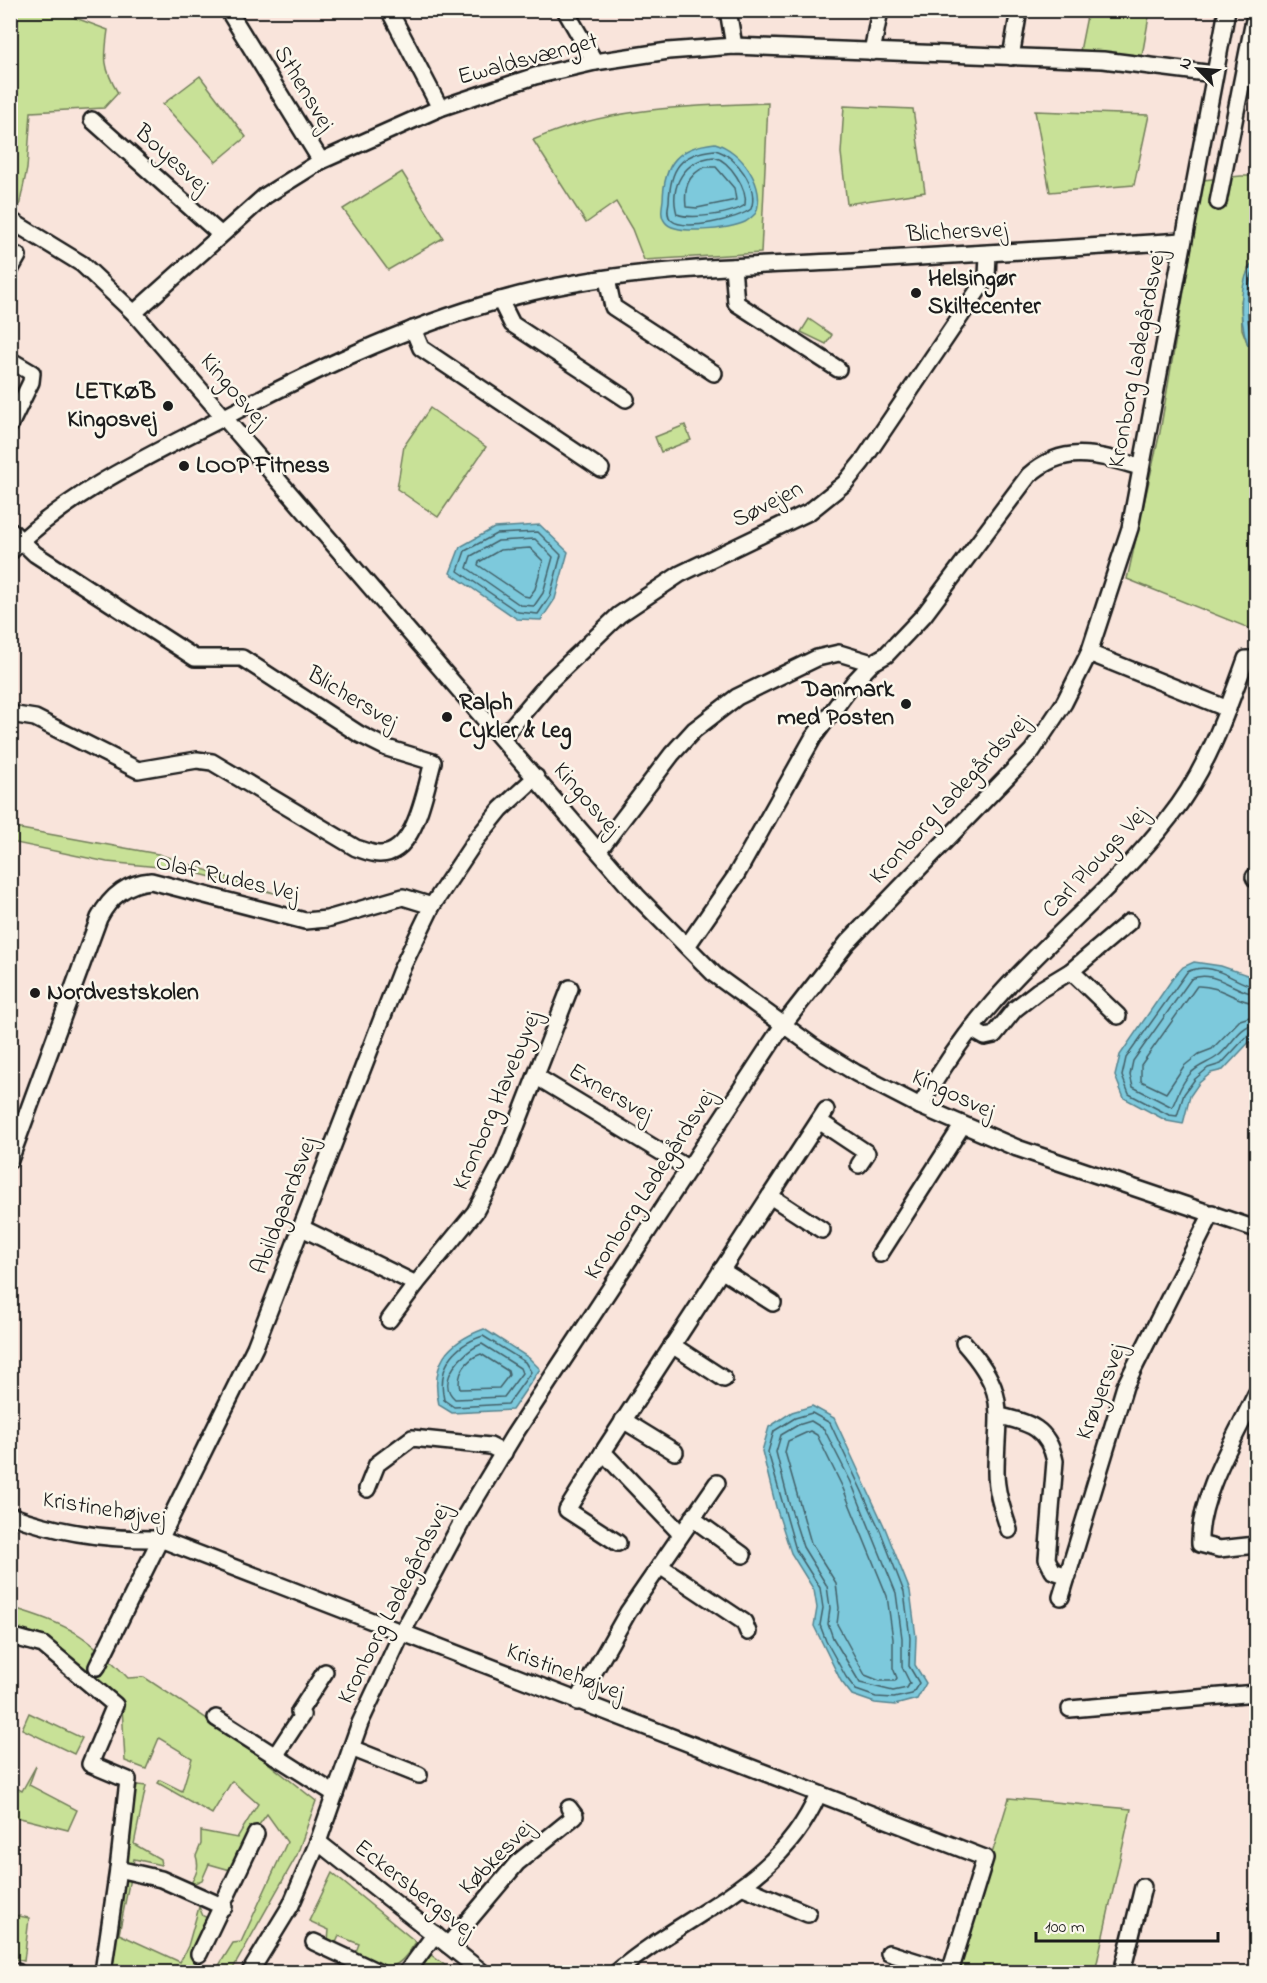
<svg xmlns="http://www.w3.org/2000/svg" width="1267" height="1983" viewBox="0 0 1267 1983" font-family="'Indie Flower',sans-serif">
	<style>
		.green { fill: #c8e197; stroke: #727e5a; stroke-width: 1.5 }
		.water { fill: #7dc9dc; stroke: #56848f; stroke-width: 1.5 }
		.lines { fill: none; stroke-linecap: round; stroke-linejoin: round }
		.shore { stroke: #436169; stroke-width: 1.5 }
		.minor-casing { stroke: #1c1c1c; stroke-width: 20 }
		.minor { stroke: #fbf7ec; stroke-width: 15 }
		.poi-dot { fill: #1c1c1c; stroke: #fbf7ec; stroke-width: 2 }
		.labels { text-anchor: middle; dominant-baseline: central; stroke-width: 5; stroke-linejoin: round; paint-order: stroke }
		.street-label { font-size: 24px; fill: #1c1c1c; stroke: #fbf7ec }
		.poi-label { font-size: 24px; font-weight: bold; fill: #1c1c1c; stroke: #fbf7ec; text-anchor: start }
	</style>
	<rect width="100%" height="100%" fill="#f9e4db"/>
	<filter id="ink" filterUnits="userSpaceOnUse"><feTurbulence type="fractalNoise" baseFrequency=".0167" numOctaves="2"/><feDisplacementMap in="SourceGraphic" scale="12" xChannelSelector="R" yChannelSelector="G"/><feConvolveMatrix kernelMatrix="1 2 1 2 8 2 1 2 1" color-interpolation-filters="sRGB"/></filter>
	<g filter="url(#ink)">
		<g class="green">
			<path d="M11 10 57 11 108 30C104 58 103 68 118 93L104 108 31 112 27 169 19 207 10 203Z"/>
			<path d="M1088 11H1108L1109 14 1150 11 1142 56 1080 51Z"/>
			<path d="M200 76 246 137 216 162 163 104Z"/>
			<path d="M768 103 761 253 644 260 632 229 616 202 586 223 533 140C607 107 689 106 768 103Z"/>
			<path d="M844 106 913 109 925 192 847 204 841 153Z"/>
			<path d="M1035 111 1149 115 1134 185 1050 192Z"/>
			<path d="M402 172 443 238 388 270 343 209Z"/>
			<path d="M1241 176H1256V257L1248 269 1241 302 1242 329 1248 345 1256 346V631L1127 579 1160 432 1203 180Z"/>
			<path d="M809 319 832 335 826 344 801 332Z"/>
			<path d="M430 408 486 447 438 517 397 489 404 446Z"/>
			<path d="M685 425 691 440 661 452 655 437Z"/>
			<path d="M10 827 158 854 274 893 180 869 107 862 11 842Z"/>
			<path d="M10 1607C68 1624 86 1634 128 1678L144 1677 239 1740 316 1801 297 1855 231 1972H110L125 1878H130L119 1934 180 1962 188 1946 199 1907 203 1916 211 1919 200 1964 215 1972 233 1943 241 1942 287 1842 267 1814 253 1833 234 1871 209 1864 202 1880 190 1885C196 1875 200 1867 196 1856L201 1844V1831L237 1838 258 1804 232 1781 212 1814 158 1783 160 1780 182 1791 192 1758 159 1738 146 1769 125 1761 122 1706 48 1641 11 1630Z"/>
			<path d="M29 1713 82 1738 74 1754 22 1729Z"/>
			<path d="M36 1766 29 1785 77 1810 68 1830 12 1816 11 1820V1785L22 1791Z"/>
			<path d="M138 1785 146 1786 134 1844 160 1859 161 1865 134 1859 132 1868 127 1865 132 1788Z"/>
			<path d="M1009 1798 1131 1809 1095 1972H956Z"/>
			<path d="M332 1873 416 1942C394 1975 389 1970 355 1954L359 1944 339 1936 335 1945 328 1941 329 1930 309 1921Z"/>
			<path d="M10 1914 29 1918 24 1961 11 1958Z"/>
			<path d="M427 1952 454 1972H414Z"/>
		</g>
		<g class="water">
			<path d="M715 143C742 151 766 186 756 213 753 216 749 220 745 222 731 229 675 236 665 222 660 216 662 207 663 200 664 163 678 147 715 143Z"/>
			<path d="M1256 257V346L1248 345C1238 317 1238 281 1256 257Z"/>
			<path d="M540 525 568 552 555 599 541 620 517 619 450 573 460 547 494 528Z"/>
			<path d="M1194 962 1221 966 1253 977 1256 986V1035L1223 1070 1211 1073 1199 1083 1190 1096 1183 1124 1167 1121 1124 1098 1115 1076 1120 1055 1173 978 1183 967Z"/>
			<path d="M484 1329 529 1358 540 1369 512 1410 452 1413 439 1405C430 1364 446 1343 484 1329Z"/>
			<path d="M812 1406 834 1418 885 1528 910 1591 916 1637 915 1665 926 1683 917 1699 895 1705 875 1703 852 1695 841 1681 814 1626 817 1608 814 1590 791 1553 776 1507 762 1451 769 1427 792 1412Z"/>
		</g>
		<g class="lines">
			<g class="shore">
				<path d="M715 150C736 155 759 187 751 209 739 219 684 232 671 220 666 215 668 207 669 202 670 169 680 153 715 150Z"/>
				<path d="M714 157C730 161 748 189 745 205 733 214 691 220 677 214 669 186 684 160 714 157Z"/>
				<path d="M705 167H716L734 188 736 200 697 208 686 207C684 189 687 175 705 167Z"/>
				<path d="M1256 267C1245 282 1246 322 1252 338L1256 340"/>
				<path d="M538 532 561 555 550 596 538 614 518 612 458 571 465 551 496 534Z"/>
				<path d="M535 539 553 557 543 593 534 606 520 605 467 568 471 556 498 541Z"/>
				<path d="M530 548 543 561 535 589 529 597 524 596 478 565 479 562 500 550Z"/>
				<path d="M1256 987C1235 984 1214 959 1187 972L1126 1058 1122 1076 1129 1094 1169 1115 1177 1116 1184 1094 1195 1079 1208 1068 1221 1064 1250 1033 1256 1031"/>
				<path d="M1256 994C1236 993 1214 968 1191 979L1133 1061 1130 1075 1133 1087 1172 1107C1178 1096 1180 1084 1190 1074 1198 1065 1209 1063 1218 1056 1231 1047 1239 1025 1256 1024"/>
				<path d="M1256 1003C1236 1002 1221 985 1197 986L1141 1065V1081L1166 1093 1184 1066 1199 1054 1212 1049 1240 1020 1256 1015"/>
				<path d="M483 1336 525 1362 531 1372 508 1404 454 1407 444 1400C437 1368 452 1346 483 1336Z"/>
				<path d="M482 1344 520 1368 522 1373 504 1397 455 1399C434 1381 464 1350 482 1344Z"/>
				<path d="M481 1354 508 1371 509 1375 499 1388 460 1389C456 1375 466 1359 481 1354Z"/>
				<path d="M812 1413 830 1423 880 1530 904 1592 910 1638 909 1666 919 1683 912 1694 894 1698 876 1697 856 1690 846 1677 826 1641 820 1625 823 1608 820 1588 796 1550 768 1452 774 1431 795 1418Z"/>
				<path d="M811 1421 824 1429 851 1482 896 1593 902 1638V1667L910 1683 907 1688 893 1691 860 1683 833 1638 828 1624 830 1608 827 1586 803 1547 789 1503 776 1452 781 1435 798 1425Z"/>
				<path d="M810 1431 817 1435 842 1486 887 1596 893 1639V1668L897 1678 895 1681H880L865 1675 837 1624 839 1608 836 1583 811 1543 785 1452 788 1441Z"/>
			</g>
			<g class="minor-casing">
				<g id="minor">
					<path d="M228 10 321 161"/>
					<path d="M389 10 440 108"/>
					<path d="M565 10 595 62"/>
					<path d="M728 10 734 46"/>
					<path d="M872 52 880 10"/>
					<path d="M1011 57 1019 10"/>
					<path d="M92 120 220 234"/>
					<path d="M1218 202 1256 10"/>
					<path d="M10 220 82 264 134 313 637 896 715 975 814 1047 856 1073 920 1106 1017 1148 1256 1229"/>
					<path d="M733 267 736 303 838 369"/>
					<path d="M10 270 18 256"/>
					<path d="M607 279 613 307 714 373"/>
					<path d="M500 300 512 324 626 399"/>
					<path d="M134 313 265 196 321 161 440 108 535 76 595 62 668 51 734 46 1103 60 1214 74"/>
					<path d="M413 329 421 348 601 469"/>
					<path d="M10 360 32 373 31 382 10 425"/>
					<path d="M10 530 35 554 195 658H242L359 734 387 748 433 762C425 789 416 855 379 854 372 854 363 850 356 848L212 762 197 760 138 770 35 718 10 714"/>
					<path d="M10 552C67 494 144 458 215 422 307 374 400 328 501 300 609 269 723 267 835 262 951 256 1067 248 1183 241"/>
					<path d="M1089 653 1228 709"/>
					<path d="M502 738 550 681 619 615 680 574 809 512 845 483 862 462 987 277 988 254"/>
					<path d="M599 850 672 754 694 730 737 697 817 658 839 653 872 663"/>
					<path d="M1254 877 1256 880"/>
					<path d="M687 946 735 877 813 738 854 682 872 663 886 655 924 615 1029 475C1065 443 1098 455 1140 467"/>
					<path d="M1071 971 1118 1016"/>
					<path d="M971 1029 985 1037 994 1035 1015 1009 1038 991 1071 971 1129 922"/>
					<path d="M537 1077 689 1169"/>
					<path d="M920 1106C940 1071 963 1037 990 1006 1046 940 1116 887 1169 818 1206 772 1226 715 1246 659H1256"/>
					<path d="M819 1121 867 1153 859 1165"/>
					<path d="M10 1160 99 918C110 897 126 883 151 881L305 921 327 919 403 897 432 906"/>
					<path d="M770 1196 822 1230"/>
					<path d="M302 1228 416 1284 475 1212 503 1160 570 988"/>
					<path d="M880 1254 962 1126"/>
					<path d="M721 1270 773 1303"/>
					<path d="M389 1320 416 1284"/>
					<path d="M964 1343C1010 1395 996 1410 996 1472 996 1492 1003 1511 1009 1530"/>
					<path d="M672 1345 724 1379"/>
					<path d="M1256 1394C1236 1436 1198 1497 1200 1544L1219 1549 1256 1545"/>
					<path d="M1000 1416C1030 1423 1048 1428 1055 1461L1047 1559 1053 1571 1068 1576"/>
					<path d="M623 1420 675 1452"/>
					<path d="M603 1452 567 1510 618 1543"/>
					<path d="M367 1489 377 1464 412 1438 490 1446 504 1453"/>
					<path d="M10 1515C58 1533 109 1540 160 1539L985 1858 950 1972 889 1953"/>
					<path d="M692 1518 743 1555"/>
					<path d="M681 1534 603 1452 826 1110"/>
					<path d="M660 1566 744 1622 748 1632"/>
					<path d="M1061 1597 1125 1386 1212 1213"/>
					<path d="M10 1636 43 1645 115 1705 90 1764 128 1780 118 1869 103 1972"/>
					<path d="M97 1667 255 1347 400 972 432 906 476 840 501 809 536 777"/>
					<path d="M577 1702 628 1612 717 1483"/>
					<path d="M1070 1709 1256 1693"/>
					<path d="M216 1718 335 1794"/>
					<path d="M351 1748 419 1775"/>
					<path d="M275 1756 302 1715 299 1712 325 1672"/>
					<path d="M318 1842 482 1972"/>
					<path d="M118 1869 161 1879 224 1907"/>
					<path d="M744 1887 808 1914"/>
					<path d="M314 1942 378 1972"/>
					<path d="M448 1945 517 1863 575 1816 569 1808"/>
					<path d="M199 1954 256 1834"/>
					<path d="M10 1971 17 1972"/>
					<path d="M250 1972 291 1905 318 1842 360 1723 402 1633 465 1516 514 1435 783 1025 847 943 1032 751 1064 703 1089 653 1130 528 1227 10"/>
					<path d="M407 1972 435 1934"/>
					<path d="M617 1972C687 1912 778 1887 818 1795"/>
					<path d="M1122 1972 1143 1887"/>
				</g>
			</g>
			<use href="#minor" class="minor"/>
		</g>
	</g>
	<g class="poi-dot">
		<circle cx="916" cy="293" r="6"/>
		<circle cx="168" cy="406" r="6"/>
		<circle cx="184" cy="466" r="6"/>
		<circle cx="906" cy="704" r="6"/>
		<circle cx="447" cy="717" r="6"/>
		<circle cx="35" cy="993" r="6"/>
	</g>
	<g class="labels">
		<g class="street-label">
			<text transform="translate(528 60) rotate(-15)">Ewaldsvænget</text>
			<text transform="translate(303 89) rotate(59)">Sthensvej</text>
			<text transform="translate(171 160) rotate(42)">Boyesvej</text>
			<text transform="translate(957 233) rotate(-3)">Blichersvej</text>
			<text transform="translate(1138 359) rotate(-79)">Kronborg Ladegårdsvej</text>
			<text transform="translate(233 391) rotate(49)">Kingosvej</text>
			<text transform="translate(768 505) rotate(-27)">Søvejen</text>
			<text transform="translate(352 699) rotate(31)">Blichersvej</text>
			<text transform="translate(586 800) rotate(49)">Kingosvej</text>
			<text transform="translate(950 800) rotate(-47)">Kronborg Ladegårdsvej</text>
			<text transform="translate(1096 863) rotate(-47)">Carl Plougs Vej</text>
			<text transform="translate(227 879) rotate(13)">Olaf Rudes Vej</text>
			<text transform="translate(610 1094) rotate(31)">Exnersvej</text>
			<text transform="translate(953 1095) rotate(25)">Kingosvej</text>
			<text transform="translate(498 1101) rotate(-67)">Kronborg Havebyvej</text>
			<text transform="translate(651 1185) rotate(-57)">Kronborg Ladegårdsvej</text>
			<text transform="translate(285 1206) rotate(-69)">Abildgaardsvej</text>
			<text transform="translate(1102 1392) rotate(-69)">Krøyersvej</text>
			<text transform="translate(104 1510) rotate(9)">Kristinehøjvej</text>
			<text transform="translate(395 1604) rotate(-63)">Kronborg Ladegårdsvej</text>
			<text transform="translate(565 1673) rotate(21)">Kristinehøjvej</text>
			<text transform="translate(497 1858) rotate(-45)">Købkesvej</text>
			<text transform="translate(414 1890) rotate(38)">Eckersbergsvej</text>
		</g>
		<g class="poi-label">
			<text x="928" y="279">Helsingør<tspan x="928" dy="28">Skiltecenter</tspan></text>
			<text x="156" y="392" text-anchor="end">LETKØB<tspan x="156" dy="28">Kingosvej</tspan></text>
			<text x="196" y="466">LOOP Fitness</text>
			<text x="894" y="690" text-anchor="end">Danmark<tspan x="894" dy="28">med Posten</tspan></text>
			<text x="459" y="703">Ralph<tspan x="459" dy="28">Cykler &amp; Leg</tspan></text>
			<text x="47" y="993">Nordvestskolen</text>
		</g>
	</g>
	<rect width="1267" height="1983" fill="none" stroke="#fbf7ec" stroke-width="36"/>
	<rect x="18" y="18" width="1231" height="1947" fill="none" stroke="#1c1c1c" stroke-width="2" filter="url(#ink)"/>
	<g transform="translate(1198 69) rotate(295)" stroke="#fbf7ec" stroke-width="4.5" paint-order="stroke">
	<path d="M0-4.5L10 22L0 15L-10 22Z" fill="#1c1c1c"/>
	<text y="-9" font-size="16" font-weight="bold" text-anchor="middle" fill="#1c1c1c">N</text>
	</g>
	<path d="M1036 1932v9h182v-9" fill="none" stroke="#1c1c1c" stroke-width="3"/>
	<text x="1045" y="1932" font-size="18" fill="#1c1c1c" stroke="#fbf7ec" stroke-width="4.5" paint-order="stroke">100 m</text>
</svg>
